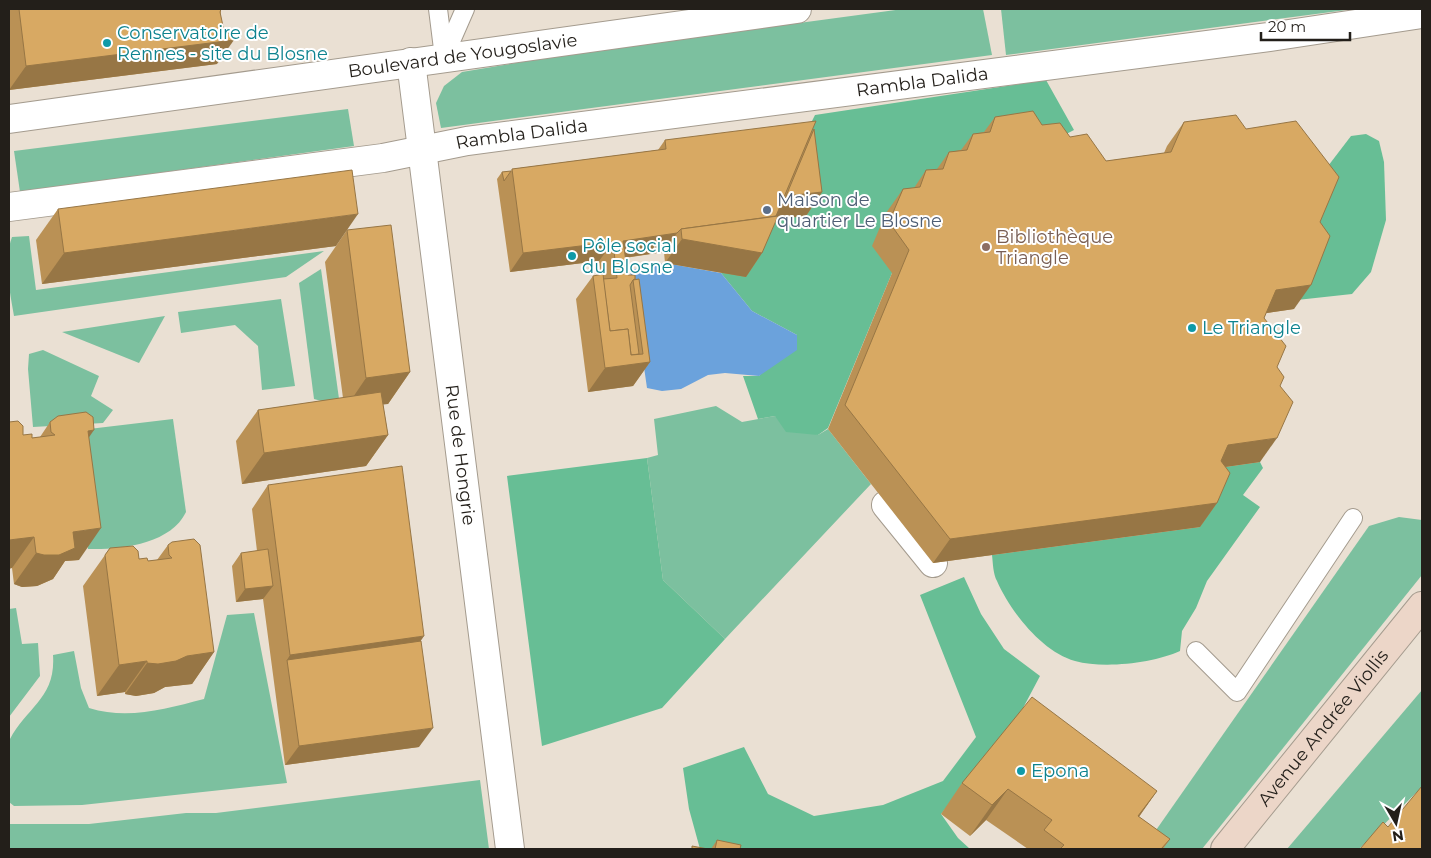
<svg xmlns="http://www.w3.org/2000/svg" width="1431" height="858" viewBox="0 0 1431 858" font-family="Montserrat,sans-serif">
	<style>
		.green { fill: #7cc09f }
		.forest { fill: #67be95 }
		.water { fill: #6ba2dc }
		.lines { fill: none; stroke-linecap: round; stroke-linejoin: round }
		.lane-casing { stroke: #a49b8e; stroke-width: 20 }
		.street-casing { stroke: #a49b8e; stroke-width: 30 }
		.secondary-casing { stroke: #a49b8e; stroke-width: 30 }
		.lane { stroke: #fff; stroke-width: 18 }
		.street { stroke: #fff; stroke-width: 28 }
		.secondary { stroke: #ecd6c8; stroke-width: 28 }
		.wall { fill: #ba9155 }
		.shaded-wall { fill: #977645 }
		.building { fill: #d8a963; stroke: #977645 }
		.culture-dot { fill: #0f9aa8; stroke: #fff; stroke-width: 2 }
		.service-dot { fill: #5c6f8a; stroke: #fff; stroke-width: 2 }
		.education-dot { fill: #8d6e63; stroke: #fff; stroke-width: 2 }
		.labels { text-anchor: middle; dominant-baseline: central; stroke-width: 4; stroke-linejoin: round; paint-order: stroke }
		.culture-label { font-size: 18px; fill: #0d838f; stroke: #fff; text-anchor: start }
		.street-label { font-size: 18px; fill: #231f1a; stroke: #fff }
		.service-label { font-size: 18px; fill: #4e5e75; stroke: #fff; text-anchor: start }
		.education-label { font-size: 18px; fill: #785e54; stroke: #fff; text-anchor: start }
	</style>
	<rect width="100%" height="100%" fill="#eae0d3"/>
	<g class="green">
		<path d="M903 9H983L992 55 441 128 436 103 444 86 462 72 575 53Z"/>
		<path d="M1001 9H1354L1006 55Z"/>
		<path d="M348 109 354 146 20 192 14 151Z"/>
		<path d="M29 236 36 290 324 251 286 277 14 316C10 292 3 261 12 237Z"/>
		<path d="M321 269 340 406 314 399 299 283Z"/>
		<path d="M281 299 295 386 262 390 258 346 235 325 181 333 178 312Z"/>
		<path d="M165 316 139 363 62 332Z"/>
		<path d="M43 350 99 376 91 396 113 410 103 423 33 427 28 369 29 354Z"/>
		<path d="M716 406 742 422 775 416 818 435 828 429 871 484 725 639 663 580 647 458 658 455 654 419Z"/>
		<path d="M173 419 186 512C171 544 120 550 88 549L72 431Z"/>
		<path d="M1399 517 1422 520V575L1202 849H1147V843L1369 526Z"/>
		<path d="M16 608 22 644 38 643 40 676 9 717V609Z"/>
		<path d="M254 613 287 783 82 805 14 806 9 802C9 790 6 746 10 739 27 707 56 698 53 655L74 651 81 688 89 708C128 720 165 709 204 699L227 615Z"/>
		<path d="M1422 690V787L1359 849H1287Z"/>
		<path d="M480 780 489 849H9V824H89L186 813H216Z"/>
	</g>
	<g class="forest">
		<path d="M1046 80 1074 130 1043 146 892 273 828 428 818 435 786 432 775 416 758 419 743 376H759L797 335 752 311 721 273 803 139 815 115Z"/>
		<path d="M1366 134 1379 141 1384 162 1386 220 1371 272 1352 294 1297 300 1312 187 1351 136Z"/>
		<path d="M647 458 663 580 725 639 662 708 542 746 507 476Z"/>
		<path d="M1260 462 1263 468 1243 495 1260 507 1207 581 1196 608 1182 631 1180 651C1154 663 1104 669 1075 661 1042 652 1010 611 997 581 993 574 993 563 992 555L1200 527 1211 469Z"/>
		<path d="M964 577 981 614 1004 649 1040 676 1014 725 941 814 958 838 970 849H700L689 809 683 768 744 747 768 794 814 816 883 805 943 781 976 737 920 595Z"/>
	</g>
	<path class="water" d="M665 263 721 273 752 311 797 335V350L759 376 725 373 708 375 681 389 662 391 647 388 630 270Z"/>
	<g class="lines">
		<g class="lane-casing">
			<g id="lane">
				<path d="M438 9 444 57"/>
				<path d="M444 57 465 9"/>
				<path d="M1196 651 1237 692 1353 518"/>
			</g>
		</g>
		<g class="street-casing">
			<g id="street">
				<path id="s1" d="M411 62 510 849"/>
				<path id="s2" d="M9 119 797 9"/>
				<path id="s3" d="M9 207 383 158 467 141 1269 37 1422 14"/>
				<path d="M886 505 933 563"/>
			</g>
		</g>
		<g class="secondary-casing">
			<g id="secondary">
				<path id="s4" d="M1225 849 1422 606"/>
			</g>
		</g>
		<use href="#lane" class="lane"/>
		<use href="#street" class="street"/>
		<use href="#secondary" class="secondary"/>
	</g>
	<g class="wall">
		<path d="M9 9H221L217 64 9 90Z"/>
		<path d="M995 117 1042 125 1070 137 1106 161 1164 153 1167 146 1184 122 1246 129 1320 222 1294 309 1266 313 1264 318 1277 367 1280 386 1260 462 1225 467 1217 503 1200 527 933 563 828 429 892 273 872 246 886 213 903 189 914 188 926 170 937 169 949 152 961 150 973 134 984 132Z"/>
		<path d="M814 129 822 192 806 216 776 219 762 253 746 277 665 263 664 252 625 258 628 275H635L650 362 633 386 588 392 576 299 593 276 601 274 599 261 510 272 497 179 502 172 511 171 512 169 658 150 665 140 810 134Z"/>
		<path d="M58 209 336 246 42 284 36 240Z"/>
		<path d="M347 230 410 372 388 404H383L388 435 366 466 242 484 236 441 258 410 343 398 325 262Z"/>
		<path d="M50 422 89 437 79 560 65 561 53 579 37 586 22 587 14 584 12 568 23 435 32 438 40 437Z"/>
		<path d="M268 485 421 641 419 747 285 765 263 599 236 602 232 566 241 553 257 551 252 509Z"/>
		<path d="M168 545 214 652 192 684 165 687 154 693 136 696 125 694V692L97 696 83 586 110 548 139 559 148 561 157 560Z"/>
		<path d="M962 783 1157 791 1139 817 1170 839 1163 849H1028L986 820 970 836 941 814Z"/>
		<path d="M717 840 740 849H711Z"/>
	</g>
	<g class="shaded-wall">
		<path d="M234 40 217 64 9 90 26 66Z"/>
		<path d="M822 192 806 216 769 220 786 196Z"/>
		<path d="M358 214 336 246 42 284 64 253Z"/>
		<path d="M677 233 664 252 615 259 623 241Z"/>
		<path d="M682 239 762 253 746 277 665 263Z"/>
		<path d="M613 242 599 261 510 272 523 253Z"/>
		<path d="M1311 285 1294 309 1260 314 1276 290Z"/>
		<path d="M650 362 633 386 588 392 605 368Z"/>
		<path d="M410 372 388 404 345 409 366 378Z"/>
		<path d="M94 430 72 462 88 431Z"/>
		<path d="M388 435 366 466 242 484 264 453Z"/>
		<path d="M1277 438 1260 462 1211 469 1228 445Z"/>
		<path d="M1217 503 1200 527 933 563 950 539Z"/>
		<path d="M101 528 79 560 65 561 53 579 37 586 22 587 14 584 36 553 73 532Z"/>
		<path d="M34 537 12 568 9 569V540Z"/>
		<path d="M273 586 263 599 236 602 245 589Z"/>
		<path d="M424 636 408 660H287L290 655Z"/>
		<path d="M214 652 192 684 165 687 154 693 136 696 125 694 147 663 187 656Z"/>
		<path d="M147 661 125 692 97 696 119 665Z"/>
		<path d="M433 728 419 747 285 765 299 746Z"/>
		<path d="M1008 789 986 820 970 836 992 805Z"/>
		<path d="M1157 791 1135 822 1138 816Z"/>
	</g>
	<g class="building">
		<path d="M19 9H221L220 12 223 26 234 40 26 66Z"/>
		<path d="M1033 111 1042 125 1060 123 1070 137 1087 134 1106 161 1171 152 1184 122 1236 115 1246 129 1296 121 1339 177 1320 222 1330 236 1311 285 1276 290 1264 318 1286 346 1277 367 1284 377 1280 386 1293 402 1277 438 1228 445 1221 461 1230 473 1217 503 950 539 845 405 909 250 889 222 903 189 920 187 926 170 943 169 949 152 967 150 973 134 990 132 995 117Z"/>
		<path d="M816 121 776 216 681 229 677 233 623 241 628 275H635V279L633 280 630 285 639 354 631 355 628 329 610 331 603 279 617 278 613 242 523 253 512 169 666 149 665 140Z"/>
		<path d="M814 129 822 192 786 196Z"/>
		<path d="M352 170 358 214 64 253 58 209Z"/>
		<path d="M511 171 504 181 502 172Z"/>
		<path d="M778 216 762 253 682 239 681 229Z"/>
		<path d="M391 225 410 372 366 378 347 230Z"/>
		<path d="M603 274 610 331 628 329 631 355 643 354 633 280 639 279 650 362 605 368 593 276Z"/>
		<path d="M381 392 388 435 264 453 258 410Z"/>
		<path d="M86 412 93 417 94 430 88 431 101 528 73 532 75 548 59 555H44L36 553 34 537 9 540V422L18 421 23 426V435L32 434V438L55 435 51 432 50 422 58 416Z"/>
		<path d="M402 466 424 636 290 655 268 485Z"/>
		<path d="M194 539 200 545 214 652 187 656 176 661 158 664 147 663V661L119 665 105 555 110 548 133 546 138 551 139 559 147 558 148 561 172 558 169 555 168 545 172 542Z"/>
		<path d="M268 549 273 586 245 589 241 553Z"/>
		<path d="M421 641 433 728 299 746 287 660Z"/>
		<path d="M1032 697 1157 791 1138 816 1170 839 1161 849H1060L1064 845 1044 830 1052 820 1008 789 992 805 962 783Z"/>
		<path d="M1422 786V849H1360L1383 822 1388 827Z"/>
		<path d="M717 840 741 845 740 849H715Z"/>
		<path d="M692 846 708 849H692Z"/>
	</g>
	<g class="culture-dot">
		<circle cx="107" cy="43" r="5"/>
		<circle cx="572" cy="256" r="5"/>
		<circle cx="1192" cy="328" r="5"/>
		<circle cx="1021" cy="771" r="5"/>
	</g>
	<circle class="service-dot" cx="767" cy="210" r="5"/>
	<circle class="education-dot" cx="986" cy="247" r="5"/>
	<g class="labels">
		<g class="culture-label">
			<text x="117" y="33">Conservatoire de<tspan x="117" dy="21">Rennes - site du Blosne</tspan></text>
			<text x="582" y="246">Pôle social<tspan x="582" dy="21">du Blosne</tspan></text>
			<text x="1202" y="328">Le Triangle</text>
			<text x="1031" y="771">Epona</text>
		</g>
		<g class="street-label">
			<text stroke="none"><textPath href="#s2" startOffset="458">Boulevard de Yougoslavie</textPath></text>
			<text stroke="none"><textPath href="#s3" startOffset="922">Rambla Dalida</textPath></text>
			<text stroke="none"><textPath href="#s3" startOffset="518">Rambla Dalida</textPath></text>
			<text stroke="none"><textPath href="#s1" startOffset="396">Rue de Hongrie</textPath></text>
			<text stroke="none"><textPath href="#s4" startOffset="156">Avenue Andrée Viollis</textPath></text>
		</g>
		<g class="service-label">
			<text x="777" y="200">Maison de<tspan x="777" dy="21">quartier Le Blosne</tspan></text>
		</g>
		<g class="education-label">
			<text x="996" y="237">Bibliothèque<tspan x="996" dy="21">Triangle</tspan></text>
		</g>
	</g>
	<rect width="1431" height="858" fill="none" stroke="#231f1a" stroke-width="20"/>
	<g transform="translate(1396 823) rotate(171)" stroke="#ffffff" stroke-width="4" paint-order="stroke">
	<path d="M0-4L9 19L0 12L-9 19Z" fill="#231f1a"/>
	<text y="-8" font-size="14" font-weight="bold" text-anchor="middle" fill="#231f1a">N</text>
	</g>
	<path d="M1261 32v8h89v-8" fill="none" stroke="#231f1a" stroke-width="2.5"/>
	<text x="1268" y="32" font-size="15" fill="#231f1a" stroke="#ffffff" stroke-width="4" paint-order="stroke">20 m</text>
</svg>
